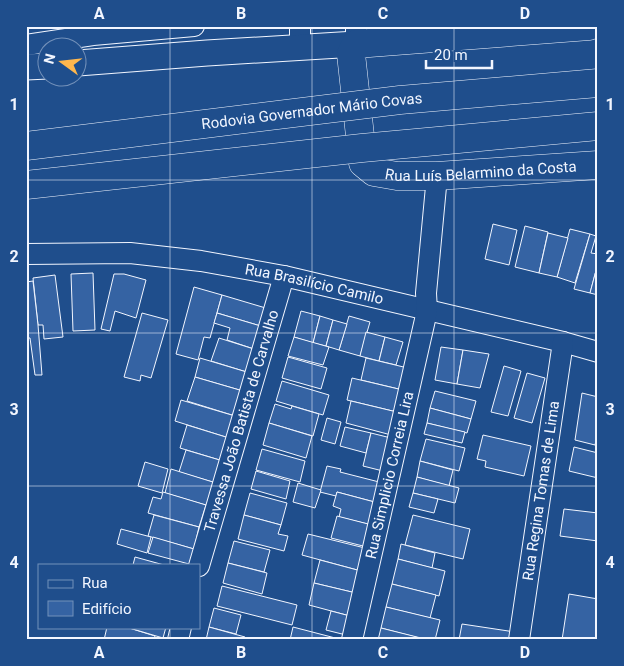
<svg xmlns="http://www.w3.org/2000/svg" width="624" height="666" viewBox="0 0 624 666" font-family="Roboto,sans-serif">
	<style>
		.building { fill: #3563a3; stroke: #f2f6ff }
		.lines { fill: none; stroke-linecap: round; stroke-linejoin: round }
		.minor-casing { stroke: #f2f6ff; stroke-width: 22 }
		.tertiary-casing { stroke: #f2f6ff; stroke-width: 27 }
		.secondary-casing { stroke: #f2f6ff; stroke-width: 29 }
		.minor { stroke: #1f4e8c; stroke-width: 20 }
		.tertiary { stroke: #1f4e8c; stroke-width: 25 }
		.secondary { stroke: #1f4e8c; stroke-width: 28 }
		.trunk-bridge-casing { stroke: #f2f6ff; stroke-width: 29; stroke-linecap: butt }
		.trunk-bridge { stroke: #1f4e8c; stroke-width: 28 }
		.grid { fill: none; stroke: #f2f6ff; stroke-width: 1; stroke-opacity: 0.55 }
		.labels { text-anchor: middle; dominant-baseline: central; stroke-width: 4; stroke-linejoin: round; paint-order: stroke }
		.street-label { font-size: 15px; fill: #f2f6ff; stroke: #1f4e8c }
		.neatline { fill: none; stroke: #f2f6ff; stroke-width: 2 }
		.grid-label { font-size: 16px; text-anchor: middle; font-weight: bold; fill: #f2f6ff }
	</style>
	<rect width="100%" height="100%" fill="#1f4e8c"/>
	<g class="building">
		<path d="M493 224 517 230 509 265 485 259Z"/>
		<path d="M525 226 548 232 539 273 515 267Z"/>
		<path d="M570 229 590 234 575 283 557 277Z"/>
		<path d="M548 233 568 238 557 277 539 273Z"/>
		<path d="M590 234 596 236 591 253 598 254V263L590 293 574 289Z"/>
		<path d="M598 263V295L590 293Z"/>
		<path d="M93 273 95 330 73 331 71 274Z"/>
		<path d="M114 274H124L146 280 136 318 115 311 110 331 101 329Z"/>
		<path d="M55 275 63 337 44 339 43 325H38L33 278Z"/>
		<path d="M33 281 38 325 42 375H35L30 338H26V282Z"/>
		<path d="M194 287 222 295 210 338 204 337 198 360 176 354Z"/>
		<path d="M222 295 269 309 264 327 217 313Z"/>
		<path d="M301 311 320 316 313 343 294 337Z"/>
		<path d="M142 313 168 320 151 378 141 375 140 381 124 377Z"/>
		<path d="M217 313 264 327 257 350 227 340 230 328 214 323Z"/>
		<path d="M320 316 333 320 326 346 313 343Z"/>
		<path d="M349 316 370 322 360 356 339 350Z"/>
		<path d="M333 320 347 324 339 350 326 346Z"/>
		<path d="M366 332 385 337 379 361 360 356Z"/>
		<path d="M294 337 329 347 323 365 288 356Z"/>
		<path d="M385 337 403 342 396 365 379 361Z"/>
		<path d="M219 338 257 350 250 373 211 361Z"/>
		<path d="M441 347 463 350 457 384 435 380Z"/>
		<path d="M463 350 489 354 480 388 457 384Z"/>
		<path d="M288 357 327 368 321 389 282 378Z"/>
		<path d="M200 358 250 373 243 391 195 377Z"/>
		<path d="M366 358 412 369 407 391 361 380Z"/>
		<path d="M504 366 521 371 508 416 491 412Z"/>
		<path d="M527 373 545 378 532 423 514 418Z"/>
		<path d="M195 377 243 391 235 416 187 401Z"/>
		<path d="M352 378 407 391 401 413 347 400Z"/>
		<path d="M282 381 329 395 323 415 276 401Z"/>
		<path d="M435 391 476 401 471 419 430 408Z"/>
		<path d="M582 393 598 397V432L595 445 575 440Z"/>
		<path d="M181 400 235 416 229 438 175 421Z"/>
		<path d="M351 401 401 413 395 436 346 423Z"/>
		<path d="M275 404 291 409 292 406 319 414 313 436 269 423Z"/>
		<path d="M430 408 471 419 467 433 427 423Z"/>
		<path d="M327 418 341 422 335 444 321 440Z"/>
		<path d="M269 423 312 436 306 458 263 445Z"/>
		<path d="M427 423 465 432 462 443 424 434Z"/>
		<path d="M187 425 229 438 223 461 180 448Z"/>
		<path d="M345 427 371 433 366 453 340 446Z"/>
		<path d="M371 433 395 439 387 472 363 466Z"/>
		<path d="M483 435 531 446 524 476 485 467 486 461 477 459Z"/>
		<path d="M426 439 465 448 459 471 420 461Z"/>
		<path d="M574 447 598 453V478L569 471Z"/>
		<path d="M262 449 305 461 300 482 256 470Z"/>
		<path d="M186 450 223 461 216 483 179 472Z"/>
		<path d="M420 461 453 470 449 486 417 477Z"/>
		<path d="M145 462 168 469 162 493 138 486Z"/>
		<path d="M327 466 341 469 340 472 387 484 382 504 337 492 336 496 320 492Z"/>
		<path d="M171 469 216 483 209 506 165 493Z"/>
		<path d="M256 471 290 481 286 499 251 489Z"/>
		<path d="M417 477 459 488 455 503 413 493Z"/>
		<path d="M298 483 321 490 315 508 293 502Z"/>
		<path d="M163 492 206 505 199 527 148 513 153 497 161 499Z"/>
		<path d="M337 492 382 504 376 526 339 517 341 509 333 506Z"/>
		<path d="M250 493 287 503 281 525 244 515Z"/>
		<path d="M413 493 438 499 434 513 409 507Z"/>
		<path d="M564 509 598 513V541L560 536Z"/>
		<path d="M154 515 199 527 194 549 148 536Z"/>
		<path d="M244 515 281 525 278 534 288 536 284 551 238 539Z"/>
		<path d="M413 515 470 529 463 559 405 545Z"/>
		<path d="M337 516 376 526 371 548 331 538Z"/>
		<path d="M121 529 151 537 147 553 117 544Z"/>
		<path d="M308 534 369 549 361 571 302 555Z"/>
		<path d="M153 537 194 549 189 564 148 553Z"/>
		<path d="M234 541 270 550 264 572 228 563Z"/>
		<path d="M401 544 435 553 432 568 398 559Z"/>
		<path d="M135 557 164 565H133Z"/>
		<path d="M398 559 445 571 439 596 392 584Z"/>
		<path d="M320 560 361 571 356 593 314 583Z"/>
		<path d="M228 563 267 573 262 594 223 583Z"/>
		<path d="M314 583 356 593 350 616 309 605Z"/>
		<path d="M392 584 436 595 430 618 386 607Z"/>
		<path d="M222 586 297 605 292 625 217 606Z"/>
		<path d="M569 594 598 599V640H562Z"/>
		<path d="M386 607 440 620 435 640H427L381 628Z"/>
		<path d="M214 608 241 615 236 634 209 627Z"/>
		<path d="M331 611 350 616 346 635 326 630Z"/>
		<path d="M462 624 515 632 514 640H459Z"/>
		<path d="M107 627H126L155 636 154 640H104Z"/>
		<path d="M126 627H166L163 638Z"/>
		<path d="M209 627 245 637 244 640H206Z"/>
		<path d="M293 627 343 640H290Z"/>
		<path d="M381 628 421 638 420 640H378Z"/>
	</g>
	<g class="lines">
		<g class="minor-casing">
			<g id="minor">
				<path d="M300 26V47"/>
				<path d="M356 26V44"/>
				<path d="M26 45 93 35 194 26"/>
				<path id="s1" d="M26 254 130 253 201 261 284 276 563 342 598 352"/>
				<path id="s2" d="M199 566 284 276"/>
				<path d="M178 640 181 627"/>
				<path id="s3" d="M352 640 427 311 426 293 437 176"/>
				<path id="s4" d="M519 640 563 342"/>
			</g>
		</g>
		<g class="tertiary-casing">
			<g id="tertiary">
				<path d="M78 63 207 53 356 44"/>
				<path d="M26 67 48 66"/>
			</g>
		</g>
		<g class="secondary-casing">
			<g id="secondary">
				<path id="s5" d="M589 26 356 44 351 54 363 163 374 172 397 176H437L598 165"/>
			</g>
		</g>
		<use href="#minor" class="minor"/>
		<use href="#tertiary" class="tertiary"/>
		<use href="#secondary" class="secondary"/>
		<g class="trunk-bridge-casing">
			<g id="trunk-bridge">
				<path id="s6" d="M26 146 400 100 598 83"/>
				<path d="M26 185 362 148 598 126"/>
			</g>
		</g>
		<use href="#trunk-bridge" class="trunk-bridge"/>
	</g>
	<path class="grid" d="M170 26V565M312 26V640M454 26V640M26 180H598M26 333H598M26 486H598M170 627V640"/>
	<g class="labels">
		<g class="street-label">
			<text stroke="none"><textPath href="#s6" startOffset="288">Rodovia Governador Mário Covas</textPath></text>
			<text stroke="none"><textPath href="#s5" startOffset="476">Rua Luís Belarmino da Costa</textPath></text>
			<text stroke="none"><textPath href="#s1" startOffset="291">Rua Brasilício Camilo</textPath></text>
			<text stroke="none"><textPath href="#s2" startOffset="151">Travessa João Batista de Carvalho</textPath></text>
			<text stroke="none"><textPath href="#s3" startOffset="169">Rua Simplicio Correia Lira</textPath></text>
			<text stroke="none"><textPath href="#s4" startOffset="151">Rua Regina Tomas de Lima</textPath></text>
		</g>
	</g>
	<rect width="624" height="666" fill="none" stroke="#1f4e8c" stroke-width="55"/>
	<rect x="38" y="564" width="162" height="65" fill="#1f4e8c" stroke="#7391ba"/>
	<rect x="48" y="580" width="25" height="8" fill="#1f4e8c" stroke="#7391ba"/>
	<text x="82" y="588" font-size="15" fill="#f2f6ff">Rua</text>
	<rect x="48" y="601" width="25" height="15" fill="#3563a3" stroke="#7391ba"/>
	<text x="82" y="614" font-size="15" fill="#f2f6ff">Edifício</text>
	<g transform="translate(62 62) rotate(285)"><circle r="24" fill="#1f4e8c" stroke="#7391ba"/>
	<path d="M0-4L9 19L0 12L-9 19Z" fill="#ffb74d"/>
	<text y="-8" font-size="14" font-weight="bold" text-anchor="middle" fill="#f2f6ff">N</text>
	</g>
	<path d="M426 60v8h66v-8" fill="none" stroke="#f2f6ff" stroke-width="2.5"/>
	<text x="434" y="60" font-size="15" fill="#f2f6ff" stroke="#1f4e8c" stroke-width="4" paint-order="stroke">20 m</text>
	<rect x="28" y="28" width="568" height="610" class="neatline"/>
	<g class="grid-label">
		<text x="99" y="19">A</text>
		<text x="241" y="19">B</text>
		<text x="383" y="19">C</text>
		<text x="525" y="19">D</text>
		<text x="14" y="110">1</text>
		<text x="610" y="110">1</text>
		<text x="14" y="262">2</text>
		<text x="610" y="262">2</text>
		<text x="14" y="415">3</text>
		<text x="610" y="415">3</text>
		<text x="14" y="568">4</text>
		<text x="610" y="568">4</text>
		<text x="99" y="658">A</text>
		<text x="241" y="658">B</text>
		<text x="383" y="658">C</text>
		<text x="525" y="658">D</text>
	</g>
</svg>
